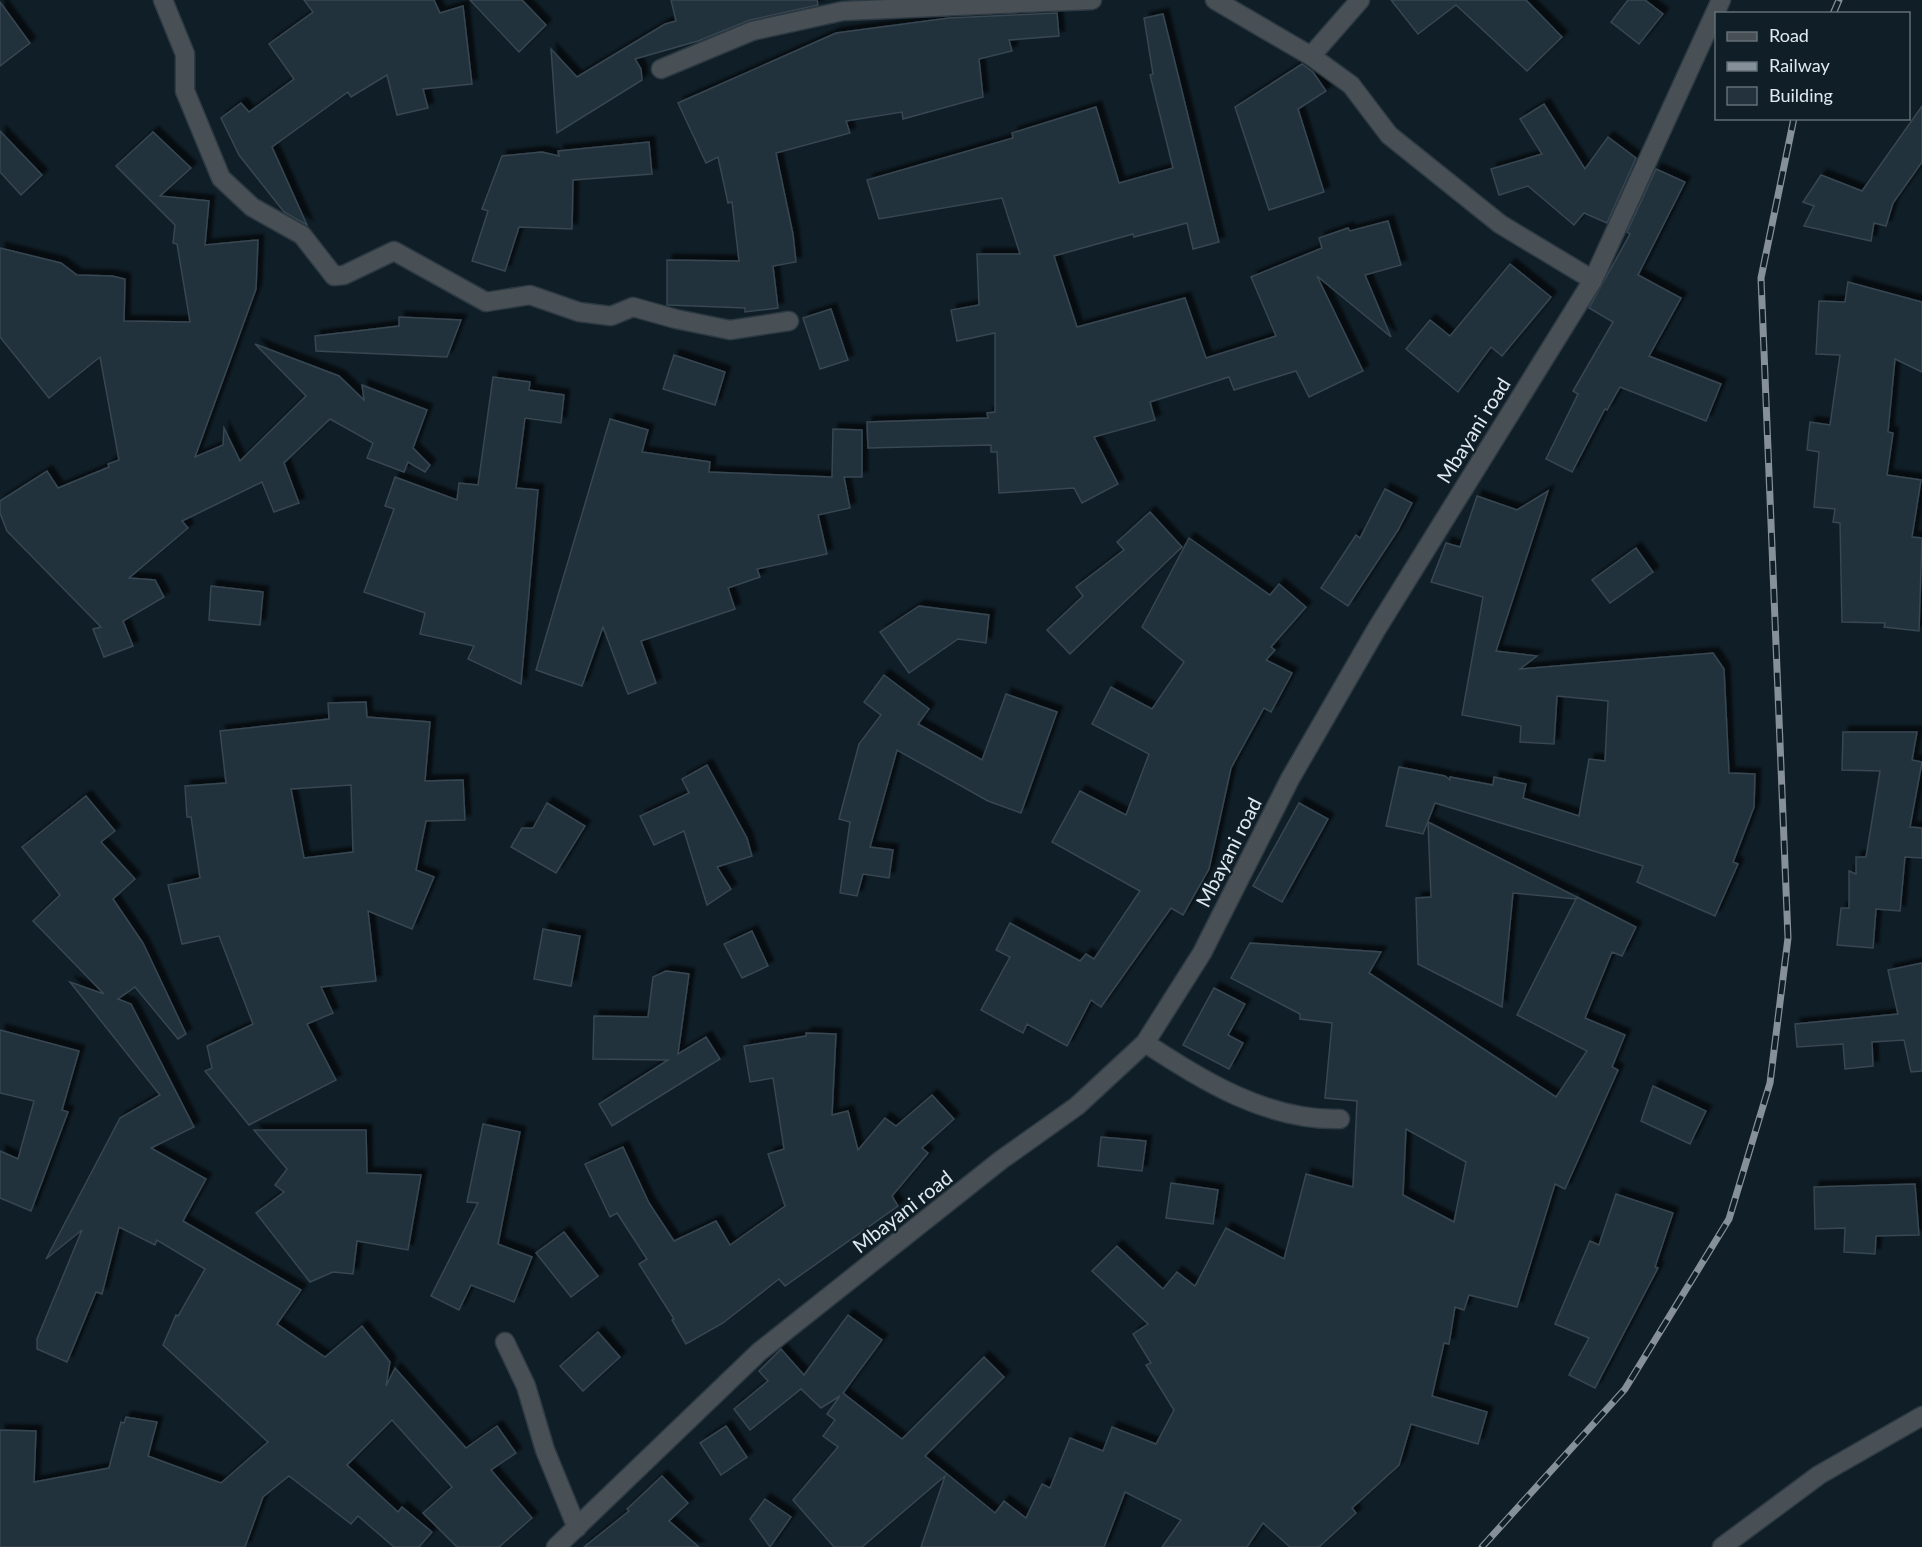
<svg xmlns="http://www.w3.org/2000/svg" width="1922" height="1547" viewBox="0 0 1922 1547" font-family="Lato,sans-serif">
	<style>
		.building { fill: #23323c; stroke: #374651; stroke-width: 1.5; fill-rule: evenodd; filter: url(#shadow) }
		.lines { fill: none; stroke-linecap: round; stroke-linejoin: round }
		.street-casing { stroke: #2d3a43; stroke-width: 21 }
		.street { stroke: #495055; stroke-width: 18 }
		.rail-casing { stroke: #859098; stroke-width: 7 }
		.rail { stroke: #101e27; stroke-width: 4.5; stroke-dasharray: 14; stroke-linecap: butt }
		.labels { text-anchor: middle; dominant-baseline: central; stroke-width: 4.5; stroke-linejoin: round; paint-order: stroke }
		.street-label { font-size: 20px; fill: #e0e9f0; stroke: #101e27 }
	</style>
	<defs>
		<filter id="shadow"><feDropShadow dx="5.5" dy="-5.5" stdDeviation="1.5" flood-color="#0009"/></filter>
	</defs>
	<rect width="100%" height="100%" fill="#101e27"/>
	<g class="building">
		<path d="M304 0H434L440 13 463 6 472 84 423 89 428 108 397 115 387 75 351 97 348 92 272 147 307 225 284 212 239 155 221 118 241 103 249 112 294 79 269 44 313 12Z"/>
		<path d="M470 0H522L546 25 519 52Z"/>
		<path d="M671 0H817L818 5 750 20 698 41 635 59 641 69 642 80 557 133 551 49 577 77 665 24 676 21Z"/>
		<path d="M1391 0H1526L1562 37 1527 71 1456 5 1418 34Z"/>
		<path d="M1628 0H1645L1663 14 1639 44 1611 22Z"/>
		<path d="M0 2 30 43 0 66Z"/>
		<path d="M1057 13 1059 36 1009 40 1012 51 979 59 983 97 903 119 902 112 846 121 850 133 776 153 793 234 796 262 773 266 778 308 745 312V308L667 305V260L739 261 732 202 728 203 718 157 706 163 678 103 836 33 949 18Z"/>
		<path d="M1163 14 1219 242 1193 249 1187 223 1134 237 1133 234 1054 256 1077 327 1185 298 1206 358 1276 336 1251 277 1322 248 1319 238 1348 228 1350 231 1388 221 1401 265 1365 275 1391 337 1317 276 1363 371 1309 397 1296 371 1234 390 1229 377 1150 402 1155 420 1094 437 1118 484 1082 503 1074 488 999 493 997 452H991V445L868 448 867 422 988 418 987 413 995 412V333L957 341 951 310 979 305 977 254H1020L1002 198 879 219 867 180 1013 138 1012 133 1096 107 1119 183 1173 168 1150 75 1153 74 1144 18Z"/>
		<path d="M1302 64 1313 72 1326 91 1298 109 1324 192 1269 210 1235 107Z"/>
		<path d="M1544 104 1585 169 1608 137 1636 158 1607 223 1584 213 1574 225 1528 186 1499 195 1491 169 1542 154 1520 119Z"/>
		<path d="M1922 106V162L1893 203 1886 226 1874 223 1871 241 1804 226 1814 206 1803 202 1821 175 1862 191Z"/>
		<path d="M0 131 42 175 21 195 0 172Z"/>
		<path d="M153 132 191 168 160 196 209 201 205 245 258 240 256 289 195 457 223 445 224 428 240 461 306 396 255 344 339 376 364 400 362 385 427 410 413 448 430 465 425 472 408 462 404 472 367 458 373 443 330 419 284 463 299 503 274 512 262 482 182 521 188 528 129 578 155 580 164 597 123 621 133 646 104 657 93 629 101 627 7 531 0 513V501L47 471 58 488 109 467 108 464 119 460 100 357 49 398 0 337V248L61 263 77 275 112 276 125 279 124 321 190 322 177 244 173 243 175 225 116 166Z"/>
		<path d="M649 142 652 174 573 180 572 229 519 227 505 271 472 261 488 211 482 209 502 156 542 152 559 156 558 151Z"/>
		<path d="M1656 169 1685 182 1638 275 1681 298 1649 356 1721 384 1706 421 1620 387 1607 410 1605 409 1572 472 1546 459 1578 394 1573 391 1613 322 1589 308 1630 234 1627 232Z"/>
		<path d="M1510 264 1551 297 1502 356 1491 347 1458 392 1406 349 1430 320 1450 336Z"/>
		<path d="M1848 282 1922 302V372L1895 359 1888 432 1893 433 1887 475 1921 480 1912 537 1922 538 1919 631 1884 627 1885 623 1842 622 1840 523 1833 522 1835 509 1814 507 1819 452 1807 450 1810 422 1830 425 1840 355 1816 354 1819 301 1845 302Z"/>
		<path d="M831 309 848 360 820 369 803 318Z"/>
		<path d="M399 317 461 320 447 357 316 351 315 336 399 326Z"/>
		<path d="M674 355 725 372 715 405 663 389Z"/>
		<path d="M493 377 530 382 529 390 564 395 561 423 525 418 516 488 538 490 521 684 468 659 474 646 420 634 425 613 364 592 394 509 385 506 395 477 457 500 459 483 478 485Z"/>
		<path d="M610 419 648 430 642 452 710 462 709 472 832 477 833 429 862 430V477H844L850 508 818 515 827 554 757 569 760 577 728 588 735 609 641 641 656 683 628 694 603 627 582 686 536 670Z"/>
		<path d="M1385 489 1412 503 1398 530 1348 606 1321 588 1356 535 1360 538Z"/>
		<path d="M1548 491 1496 651 1537 656 1520 669 1713 653 1724 669 1729 773 1755 774 1754 807 1733 862 1738 864 1715 916 1637 882 1643 866 1435 803 1423 834 1386 826 1399 767 1445 776 1450 780V777L1493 785 1494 777 1526 784 1523 798 1579 816 1589 759 1605 761 1608 701 1557 696 1554 744 1520 742 1521 726 1462 715 1483 597 1431 582 1446 543 1460 547 1477 496 1517 510Z"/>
		<path d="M1150 512 1182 547 1070 654 1047 630 1083 596 1076 587 1124 550 1117 542Z"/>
		<path d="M1189 538 1270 595 1279 584 1306 607 1271 647 1275 650 1266 660 1292 673 1271 712 1264 708 1231 768 1209 869 1183 915 1171 908 1101 1007 1091 1000 1067 1046 1027 1024 1023 1033 981 1010 1010 957 996 950 1010 923 1080 961 1086 954 1094 959 1140 891 1052 842 1080 791 1126 815 1149 754 1092 724 1111 687 1152 709 1184 662 1142 627Z"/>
		<path d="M1636 548 1653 572 1610 603 1592 580Z"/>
		<path d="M211 586 263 592 260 625 209 620Z"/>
		<path d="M919 606 989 615 986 643 958 639 909 673 880 632Z"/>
		<path d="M884 675 929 709 918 724 982 760 1006 694 1057 712 1021 813 988 801 897 750 870 847 893 850 889 878 863 874 857 896 840 893 850 822 839 819 859 744 881 715 864 702Z"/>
		<path d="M366 702 367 717 430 722 425 781 463 780 465 820 426 821 416 870 434 877 412 929 368 911 376 981 321 987 333 1013 307 1024 336 1080 249 1125 205 1071 212 1068 207 1046 253 1024 219 936 182 944 168 885 200 878 191 817H187L185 786 226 783 220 731 329 719 328 703ZM351 785 353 852 304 858 291 789Z"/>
		<path d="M1843 732H1917L1912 760 1922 762 1910 827 1922 828V858L1905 857 1900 911 1876 909 1873 948 1837 945 1841 908H1849V871L1856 874V857H1866L1880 771 1842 770Z"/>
		<path d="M707 765 747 838 752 856 717 867 731 889 707 905 684 831 654 845 640 816 689 793 682 779Z"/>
		<path d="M86 796 115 831 101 842 135 879 113 899 143 943 186 1034 178 1039 135 987 118 999 131 1004 194 1127 151 1148 206 1179 183 1221 301 1290 277 1324 325 1357 362 1326 390 1362 386 1386 395 1368 466 1448 497 1426 516 1453 491 1470 532 1518 499 1547H457L423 1513 452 1487 392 1420 347 1465 398 1512 402 1507 432 1532 419 1547H394L358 1516 351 1524 289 1476 263 1497 245 1547H0V1430L36 1431 34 1482 109 1468 121 1422 124 1423 126 1417 157 1422 148 1456 221 1483 268 1442 163 1345 176 1315 178 1316 205 1269 157 1240 155 1245 119 1227 102 1294 96 1292 67 1362 37 1349V1339L82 1230 46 1259 120 1118 160 1095 70 982 104 994 33 921 60 895 22 847Z"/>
		<path d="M547 803 585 826 556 873 511 847 522 828H533Z"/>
		<path d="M1299 803 1328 819 1282 902 1253 886Z"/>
		<path d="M1428 822 1577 897 1576 899 1513 893 1502 1007 1418 964 1416 898 1431 897Z"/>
		<path d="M1577 897 1636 927 1622 956 1612 952 1585 1018 1625 1035 1612 1067 1618 1070 1565 1189 1555 1184 1517 1307 1469 1295 1464 1310 1455 1307 1449 1344 1444 1343 1432 1396 1487 1412 1478 1444 1411 1424 1399 1465 1352 1508 1356 1513 1319 1547H1290L1263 1523 1247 1547H1162L1181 1520 1125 1492 1104 1547H921L945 1476 862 1547H834L793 1500 838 1447 823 1436 835 1420 827 1414 840 1396 821 1408 801 1389 750 1430 734 1409 768 1381 759 1371 781 1349 804 1375 848 1315 882 1340 843 1393 902 1439 984 1357 1004 1377 925 1456 995 1513 1004 1501 1026 1518 1042 1484 1050 1488 1070 1438 1103 1451 1112 1427 1156 1444 1174 1410 1146 1365 1151 1363 1133 1334 1148 1324 1092 1271 1117 1246 1163 1289 1177 1272 1195 1286 1226 1228 1284 1259 1306 1174 1353 1187 1357 1101 1325 1098 1332 1023 1300 1019V1014L1231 978 1250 943 1381 952 1369 973 1556 1097 1587 1051 1517 1015ZM1406 1129 1466 1162 1454 1222 1403 1195Z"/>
		<path d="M543 929 580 936 571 986 534 979Z"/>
		<path d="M752 931 768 966 742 978 724 944Z"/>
		<path d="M1922 963V1071L1911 1072 1904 1040 1872 1042 1873 1066 1845 1069 1843 1044 1797 1047 1795 1024 1898 1014 1888 970Z"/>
		<path d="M666 971 689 974 678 1054 706 1037 720 1059 612 1126 599 1104 668 1060 593 1059 594 1016 648 1017 653 977Z"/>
		<path d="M1214 988 1245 1004 1228 1035 1243 1043 1229 1069 1183 1045Z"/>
		<path d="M0 1030 79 1051 62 1110 68 1112 31 1211 0 1198V1151L18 1159 34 1101 0 1093Z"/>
		<path d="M806 1033 836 1034 832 1115 848 1111 858 1150 885 1118 896 1126 932 1095 954 1119 922 1148 928 1153 892 1196 898 1206 785 1286 779 1279 723 1323 686 1344 672 1320 674 1319 639 1264 647 1259 617 1213 610 1217 585 1164 623 1147 649 1203 674 1241 716 1221 730 1245 785 1206 768 1154 784 1149 773 1078 750 1082 744 1046 806 1036Z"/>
		<path d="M1653 1086 1706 1111 1690 1144 1641 1121Z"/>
		<path d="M483 1124 520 1132 498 1244 532 1257 514 1302 471 1285 459 1310 431 1296 478 1203 467 1202Z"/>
		<path d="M254 1130H366L367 1173 421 1175 408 1250 357 1241 353 1274 333 1272 310 1282 256 1213 284 1192 275 1185 287 1169Z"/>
		<path d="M1101 1137 1146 1141 1142 1171 1098 1166Z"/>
		<path d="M1171 1183 1218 1190 1213 1224 1166 1218Z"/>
		<path d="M1915 1184 1919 1235 1876 1236 1875 1254 1844 1252 1845 1228 1815 1229 1814 1187Z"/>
		<path d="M1616 1194 1673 1213 1655 1267 1658 1268 1595 1388 1569 1375 1589 1338 1555 1324 1590 1241 1599 1245Z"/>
		<path d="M564 1232 598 1276 571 1297 536 1253Z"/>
		<path d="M598 1332 620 1357 583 1391 560 1366Z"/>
		<path d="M726 1426 747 1457 721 1475 700 1443Z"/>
		<path d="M662 1476 688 1503 669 1521 699 1547H584L629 1511 627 1509Z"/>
		<path d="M765 1499 791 1517 770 1547 750 1519Z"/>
	</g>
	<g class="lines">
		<g class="street-casing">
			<g id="street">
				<path d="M163 0 185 54V91L221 178 252 207 302 235 334 276 344 275 394 251 486 302 530 295 579 312 611 316 633 307 676 319 730 330 789 321"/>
				<path d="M1215 0 1311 56 1351 85 1389 135 1500 224 1593 280"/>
				<path d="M1311 56 1360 0"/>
				<path d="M661 69 752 31 843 11 1092 0"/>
				<path d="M1145 1043C1204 1081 1267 1121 1340 1119"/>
				<path d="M505 1342 526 1386 545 1450 577 1528"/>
				<path d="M556 1547 759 1352 1001 1160 1077 1106 1145 1043 1202 953 1290 779 1376 630 1593 280 1721 0"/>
				<path d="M1722 1547 1819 1475 1922 1416"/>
			</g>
		</g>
		<use href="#street" class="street"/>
		<g class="rail-casing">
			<g id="rail">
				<path d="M1833 14 1839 0"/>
				<path d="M1482 1547 1625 1389 1729 1219 1770 1083 1788 938 1761 278 1794 118"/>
			</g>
		</g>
		<use href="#rail" class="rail"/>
	</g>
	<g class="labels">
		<g class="street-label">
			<text transform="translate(1473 430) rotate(-58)">Mbayani road</text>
			<text transform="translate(1228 852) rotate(-63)">Mbayani road</text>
			<text transform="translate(902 1211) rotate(-38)">Mbayani road</text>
		</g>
	</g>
	<rect x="1715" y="12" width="195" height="108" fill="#101e27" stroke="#636f77" stroke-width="1.5"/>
	<rect x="1727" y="32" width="30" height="9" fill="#495055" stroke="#636f77" stroke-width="1.5"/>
	<text x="1769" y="42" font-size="18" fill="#e0e9f0">Road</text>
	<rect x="1727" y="62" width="30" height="9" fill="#859098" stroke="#636f77" stroke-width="1.5"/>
	<text x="1769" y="72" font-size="18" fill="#e0e9f0">Railway</text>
	<rect x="1727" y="87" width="30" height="18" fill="#23323c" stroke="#636f77" stroke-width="1.5"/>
	<text x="1769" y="102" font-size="18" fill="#e0e9f0">Building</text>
</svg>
